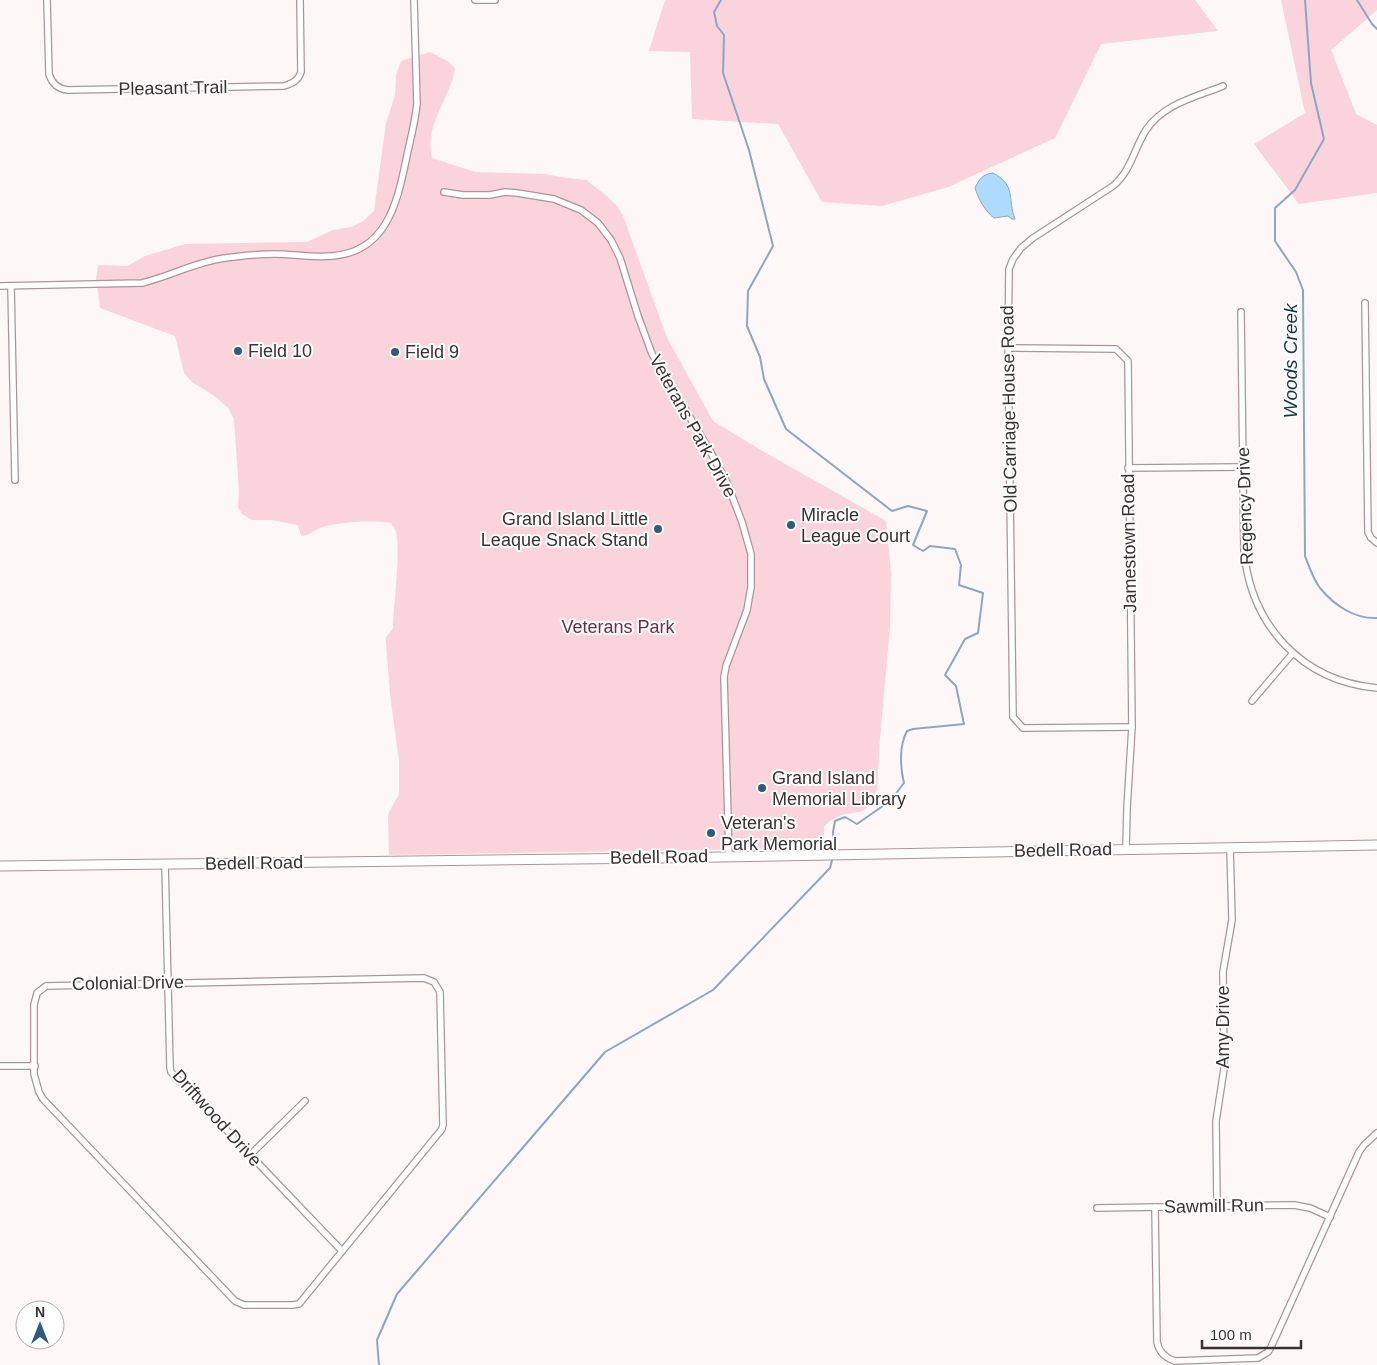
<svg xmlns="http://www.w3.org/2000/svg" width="1377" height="1365" viewBox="0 0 1377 1365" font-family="Helvetica,sans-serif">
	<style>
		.green { fill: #fad3dd }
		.water { fill: #acdbfe; stroke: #8aa8c1 }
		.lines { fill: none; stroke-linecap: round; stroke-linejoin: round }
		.stream { stroke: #8aa8c1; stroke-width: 2 }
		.street-casing { stroke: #ae939a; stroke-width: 8 }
		.secondary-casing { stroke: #ae939a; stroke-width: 11 }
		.street { stroke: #fff; stroke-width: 5.5 }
		.secondary { stroke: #fff; stroke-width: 9 }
		.poi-dot { fill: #2e5d7c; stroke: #fff; stroke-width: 2 }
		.labels { text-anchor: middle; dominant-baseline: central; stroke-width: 4; stroke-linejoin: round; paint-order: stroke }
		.street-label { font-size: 18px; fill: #3b3032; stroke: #fff }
		.poi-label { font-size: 18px; fill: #3b3032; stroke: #fff; text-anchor: start }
		.park-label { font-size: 18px; fill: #6f2c43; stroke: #fff }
		.water-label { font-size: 19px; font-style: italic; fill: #0f354c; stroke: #fff }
	</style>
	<rect width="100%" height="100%" fill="#fdf7f8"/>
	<g class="green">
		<path d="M665 0H1195L1218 31 1101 44 1055 138 948 187 882 206 822 202 778 124 692 119 690 52 649 51Z"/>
		<path d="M1281 0H1377V10L1331 50 1356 114 1377 125V193L1299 204 1254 144 1305 113Z"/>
		<path d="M430 52 449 62 455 68C450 100 424 123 432 158L475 172 545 174 560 177 586 180 608 197 617 206 623 216 667 338 713 421 764 452 886 521 891 573 890 626 880 738 877 790 869 805 863 811 842 815 831 820 824 826V848L389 855 388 814 399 794V762L390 694 386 643V637L393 628C393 607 402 545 395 529 394 527 392 525 391 523 374 520 339 522 323 527 314 529 310 536 301 536L298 525 271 520H252L242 514 238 507 239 492 234 419 229 409 216 397 192 382 184 373 175 336 100 308 96 278 98 265 127 266 145 256 185 244 307 242 333 230 351 227 362 222 374 211 386 123 395 95 396 75 401 61Z"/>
	</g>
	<path class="water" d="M993 173C1017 186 1007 199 1015 219H1012L1008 216 994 218C985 211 979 200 975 188 979 179 983 174 993 173Z"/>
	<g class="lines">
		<g class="stream">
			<path d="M721 0 714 12 717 26 724 35 723 73 749 150 773 246 748 291 747 326 760 357 764 379 786 429 892 511 908 506 927 511 913 545 923 551 930 546 955 549 961 565 959 585 983 593 978 633 965 639 945 675 956 686 964 724 913 729 907 731C899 746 900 767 904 783L890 801 857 824 845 817 835 821 833 832 834 848"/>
			<path d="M1305 0 1311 83 1324 139 1295 190 1275 208V241L1296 272 1303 290 1305 556C1309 566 1313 579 1320 588 1334 605 1354 619 1377 618"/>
			<path d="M1357 0 1372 24 1377 29"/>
			<path d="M379 1365 377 1340 397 1294 605 1052 713 990 830 868 832 860"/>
		</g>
		<g class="street-casing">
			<g id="street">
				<path d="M47 0 49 74C52 84 58 89 68 90L284 86C293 83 298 81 301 72L300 0"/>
				<path d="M475 0H495"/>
				<path d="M444 192 463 195H490L505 192 517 193 554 199 581 210 598 223 611 240 620 258 638 316 652 354 710 451 727 483 742 522 751 554V587L747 610 726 666 724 677 729 856"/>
				<path d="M0 286 142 283C171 276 195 262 225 258 241 256 259 254 275 254 294 254 313 258 332 256 386 252 397 204 406 160 410 141 415 123 417 104L414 0"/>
				<path d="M11 286 15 480"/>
				<path d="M1365 303 1368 532 1371 538 1377 543"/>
				<path d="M1241 312 1244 551C1251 625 1301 681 1377 688"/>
				<path d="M1008 348 1116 349 1128 361 1132 727 1127 808 1126 849"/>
				<path d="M1128 468 1243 467"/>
				<path d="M1252 701 1293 653"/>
				<path d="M1132 727 1023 728 1013 717 1008 348 1009 269 1013 259 1021 248 1033 238 1113 186C1131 171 1134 149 1146 130 1163 104 1196 97 1223 86"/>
				<path d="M165 864 170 1067 171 1072 342 1251"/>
				<path d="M424 978 434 982 440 992 443 1125 442 1129 299 1304 292 1305H244L235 1301 43 1099 39 1092 34 1074V1005L37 993 46 986Z"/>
				<path d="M0 1066H35"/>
				<path d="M250 1155 305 1101"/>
				<path d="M1217 1206 1216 1121 1224 1069 1223 972 1232 920 1230 847"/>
				<path d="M1155 1207 1157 1342C1159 1352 1165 1358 1175 1361L1258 1358 1268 1352 1271 1347 1359 1152 1364 1145 1377 1133"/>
				<path d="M1097 1208 1294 1205 1310 1208 1330 1217"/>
			</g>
		</g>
		<g class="secondary-casing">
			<path id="secondary" d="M0 866 663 858 1377 845"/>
		</g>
		<use href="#street" class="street"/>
		<use href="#secondary" class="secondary"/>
	</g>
	<g class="poi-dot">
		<circle cx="238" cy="351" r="5"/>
		<circle cx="395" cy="352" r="5"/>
		<circle cx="791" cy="525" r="5"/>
		<circle cx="658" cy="529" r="5"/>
		<circle cx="762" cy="788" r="5"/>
		<circle cx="711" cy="833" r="5"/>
	</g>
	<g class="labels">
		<g class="street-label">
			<text transform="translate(173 88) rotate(-1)">Pleasant Trail</text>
			<text transform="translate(1009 409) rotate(-91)">Old Carriage House Road</text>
			<text transform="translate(693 426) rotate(61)">Veterans Park Drive</text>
			<text transform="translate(1245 506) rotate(-92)">Regency Drive</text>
			<text transform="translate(1129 543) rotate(-91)">Jamestown Road</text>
			<text transform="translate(1063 850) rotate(-1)">Bedell Road</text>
			<text transform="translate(659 857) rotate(-1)">Bedell Road</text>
			<text transform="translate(254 863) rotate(-1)">Bedell Road</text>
			<text transform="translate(128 983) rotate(-1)">Colonial Drive</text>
			<text transform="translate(1223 1027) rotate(-90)">Amy Drive</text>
			<text transform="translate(217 1118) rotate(48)">Driftwood Drive</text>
			<text transform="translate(1214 1206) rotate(-1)">Sawmill Run</text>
		</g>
		<g class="poi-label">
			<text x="248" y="351">Field 10</text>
			<text x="405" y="352">Field 9</text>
			<text x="801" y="515">Miracle<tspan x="801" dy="21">League Court</tspan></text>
			<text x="648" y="519" text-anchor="end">Grand Island Little<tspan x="648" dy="21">Leaque Snack Stand</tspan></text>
			<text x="772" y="778">Grand Island<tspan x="772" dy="21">Memorial Library</tspan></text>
			<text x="721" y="823">Veteran's<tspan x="721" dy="21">Park Memorial</tspan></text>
		</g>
		<g class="park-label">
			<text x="618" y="627">Veterans Park</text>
		</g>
		<g class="water-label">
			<text transform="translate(1290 361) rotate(-90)">Woods Creek</text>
		</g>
	</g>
	<g transform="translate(40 1325)"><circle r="24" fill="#ffffff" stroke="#b1acad"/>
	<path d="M0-4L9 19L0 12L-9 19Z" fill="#2e5d7c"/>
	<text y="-8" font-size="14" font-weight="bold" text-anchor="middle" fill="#3b3032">N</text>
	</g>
	<path d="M1202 1340v8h99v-8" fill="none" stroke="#3b3032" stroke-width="2.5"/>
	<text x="1210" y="1340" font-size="15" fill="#3b3032" stroke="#ffffff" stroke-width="4" paint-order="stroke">100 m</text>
</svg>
